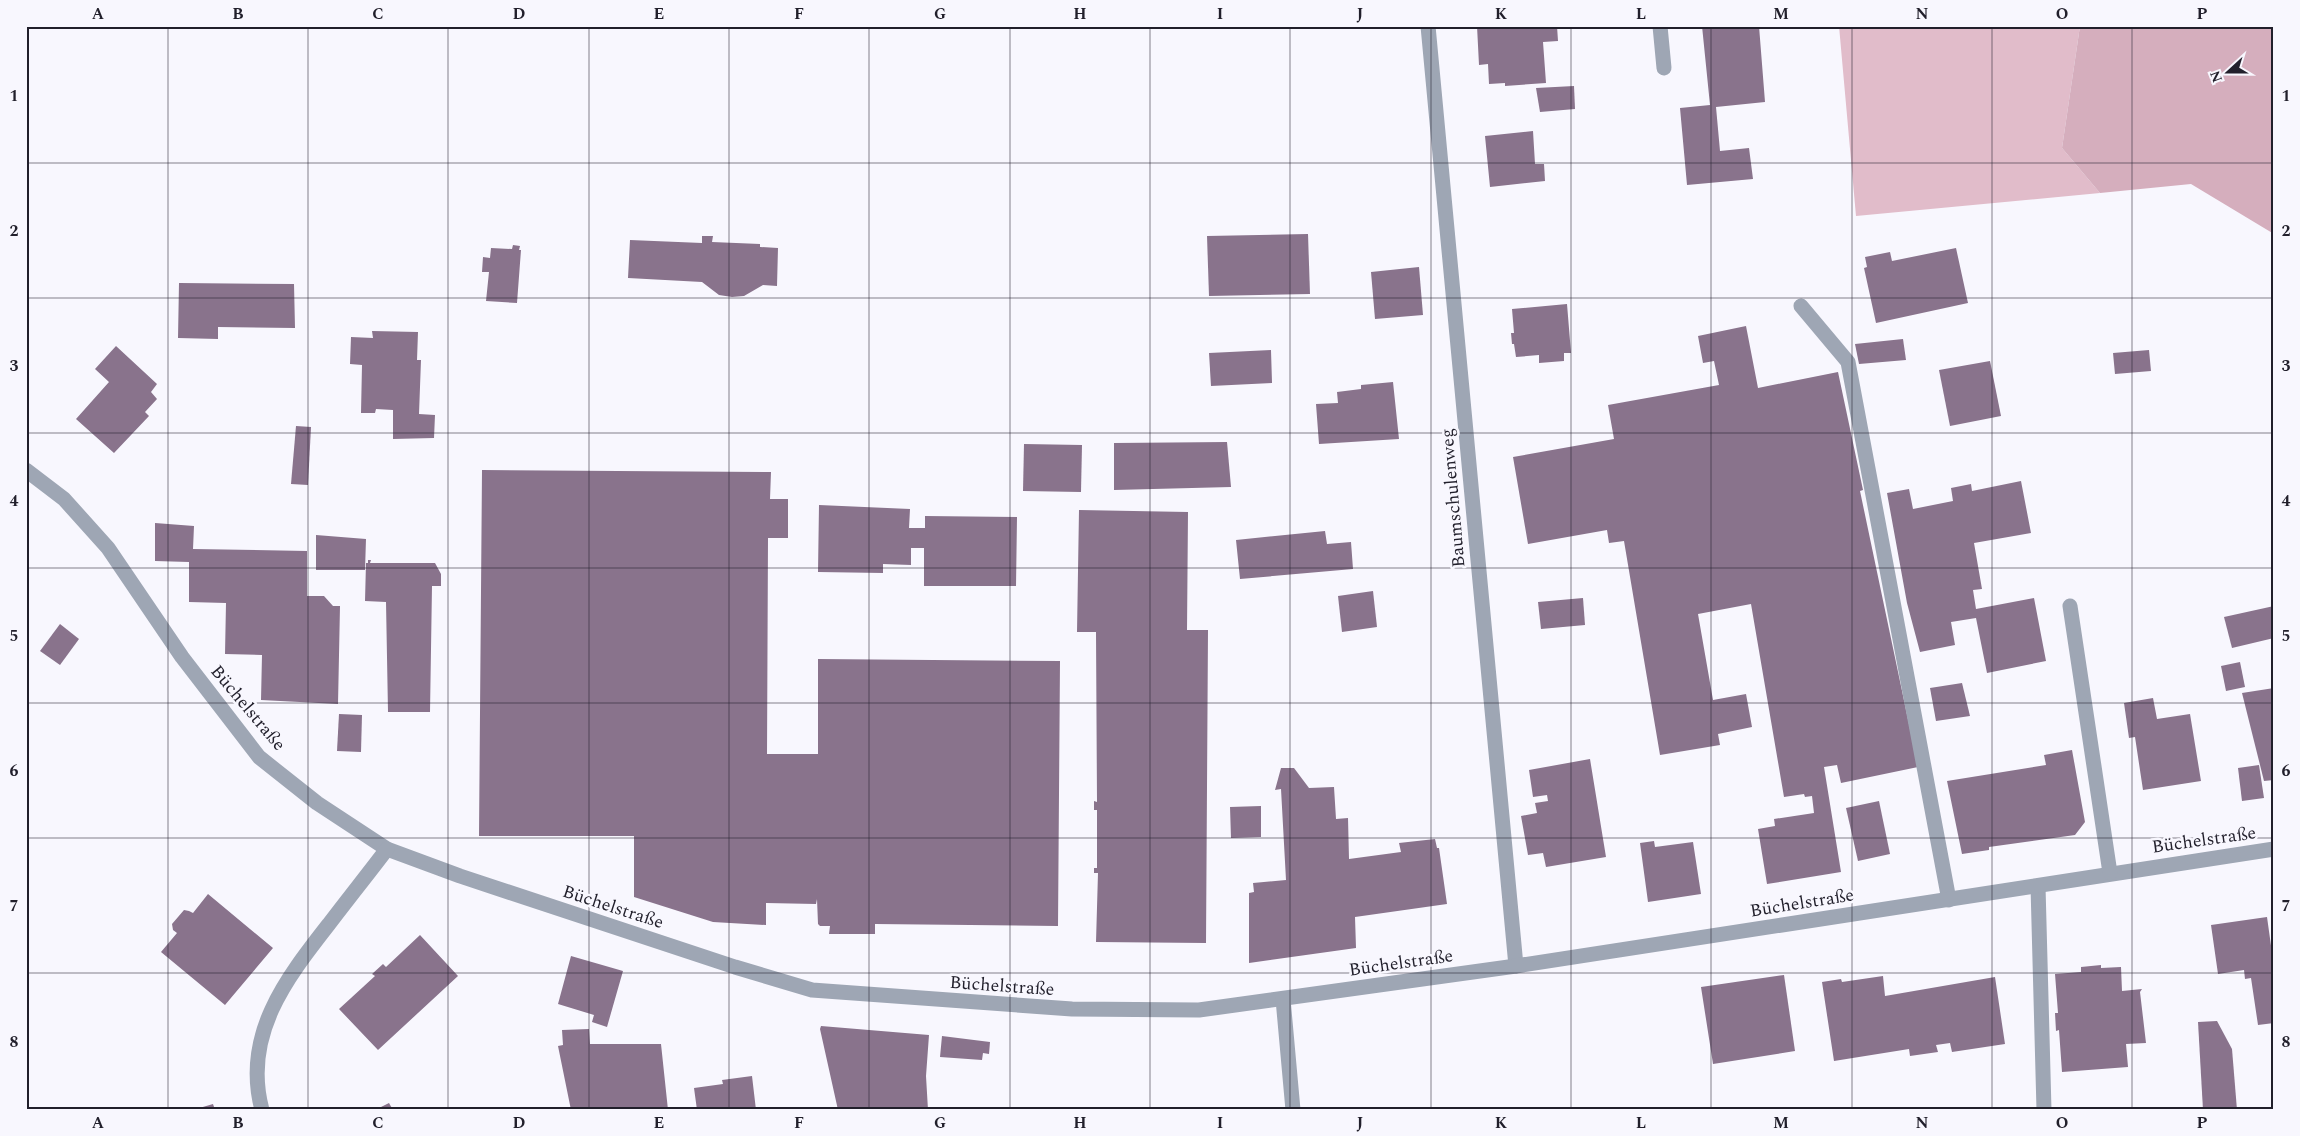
<svg xmlns="http://www.w3.org/2000/svg" width="2300" height="1136" viewBox="0 0 2300 1136" font-family="Spectral,serif">
	<style>
		.green { fill: #e1bcca }
		.forest { fill: #d5aebd }
		.building { fill: #89738c }
		.lines { fill: none; stroke-linecap: round; stroke-linejoin: round }
		.lane { stroke: #9ea6b4; stroke-width: 15 }
		.street { stroke: #9ea6b4; stroke-width: 15 }
		.grid { fill: none; stroke: #211f2b; stroke-width: 1; stroke-opacity: 0.55 }
		.labels { text-anchor: middle; dominant-baseline: central; stroke-width: 5; stroke-linejoin: round; paint-order: stroke }
		.street-label { font-size: 18px; fill: #211f2b; stroke: #f8f7fe }
		.neatline { fill: none; stroke: #211f2b; stroke-width: 2 }
		.grid-label { font-size: 16px; text-anchor: middle; font-weight: bold; fill: #211f2b }
	</style>
	<rect width="100%" height="100%" fill="#f8f7fe"/>
	<path class="green" d="M1839 26H2080L2062 148 2100 193 1856 216Z"/>
	<path class="forest" d="M2080 26H2274V234L2191 184 2100 193 2062 148Z"/>
	<g class="building">
		<path d="M1477 26H1557L1558 41 1543 42 1546 83 1505 86V83L1489 84 1488 64 1479 65Z"/>
		<path d="M1702 26H1759L1765 102 1716 107 1720 151 1749 148 1753 179 1687 185 1680 108 1710 105Z"/>
		<path d="M1574 86 1575 109 1540 112 1536 88Z"/>
		<path d="M1533 131 1535 164H1544L1545 181 1490 187 1485 136Z"/>
		<path d="M1308 234 1310 294 1209 296 1207 236Z"/>
		<path d="M702 236H713L712 242 760 244V247L778 248 777 286 763 285 744 296 732 297 719 295 702 282 628 278 630 240 702 243Z"/>
		<path d="M513 245 520 246 519 250H521L517 303 486 301 489 272H482L483 257 490 258 491 248 512 249Z"/>
		<path d="M1956 248 1968 303 1876 323 1864 268 1867 267 1865 257 1890 252 1892 261Z"/>
		<path d="M1419 267 1423 315 1375 319 1371 272Z"/>
		<path d="M179 283 294 284 295 328 218 327V339L178 338Z"/>
		<path d="M1567 304 1571 353H1564V361L1539 363V355L1516 357 1514 344H1512L1511 333H1514L1512 309Z"/>
		<path d="M1746 326 1758 388 1838 372 1863 490 1860 491 1918 767 1841 783 1837 765 1824 767 1841 872 1767 884 1758 829 1775 826 1774 819 1814 813 1812 796 1805 797 1804 794 1784 797 1751 604 1698 614 1713 700 1746 694 1752 727 1718 734 1720 745 1660 755 1624 541 1609 543 1607 530 1528 544 1513 457 1614 439 1608 405 1719 385 1714 361 1703 363 1698 336Z"/>
		<path d="M372 331 418 332 417 360H421L419 414 435 415 434 438 393 439V410L376 409 375 413H361L362 365 350 364 351 337 373 338Z"/>
		<path d="M1903 339 1906 360 1859 364 1855 344Z"/>
		<path d="M116 346 157 384 151 392 157 399 145 412 149 416 114 453 76 419 109 382 95 369Z"/>
		<path d="M1271 350 1272 383 1211 386 1209 353Z"/>
		<path d="M2149 350 2151 371 2115 374 2113 353Z"/>
		<path d="M1990 361 2001 416 1950 426 1939 370Z"/>
		<path d="M1393 382 1399 439 1319 444 1316 404 1338 403 1337 392 1361 389V385Z"/>
		<path d="M296 426 311 427 308 485 291 484Z"/>
		<path d="M1227 442 1231 487 1114 490V443Z"/>
		<path d="M1024 444 1082 445 1081 492 1023 491Z"/>
		<path d="M482 470 771 472 770 499H788V538H768L767 754H818V659L1060 661 1058 926 875 924V934H829L830 926H820L818 924 817 899 816 904 766 903V925L713 922 634 897V836H479Z"/>
		<path d="M2021 481 2031 533 1974 543 1982 589 1973 590 1976 609 2034 598 2046 661 1987 673 1976 618 1951 622 1955 645 1920 652 1907 603 1887 493 1909 489 1913 509 1953 501 1951 488 1971 484 1972 491Z"/>
		<path d="M819 505 910 509 909 528H925V516L1017 517 1016 586H924V548H911V565L883 564V573L818 572Z"/>
		<path d="M1079 510 1188 512 1187 630H1208L1206 943 1096 942 1098 873H1094V868H1097V810H1094V801L1097 802 1096 632H1077Z"/>
		<path d="M155 523 194 526 193 549 307 551V596H324L333 606H340L338 704 261 700 262 655 225 654 226 603 189 602V562L155 561Z"/>
		<path d="M1325 531 1327 544 1351 542 1353 569 1240 579 1236 540Z"/>
		<path d="M316 535 366 539 365 570H316Z"/>
		<path d="M368 560H371L370 563H435L441 574V586H432L430 712H388L386 602 365 601 366 563H368Z"/>
		<path d="M1373 591 1377 627 1342 632 1338 596Z"/>
		<path d="M1583 598 1585 625 1541 629 1538 602Z"/>
		<path d="M2274 606V638L2232 648 2224 617Z"/>
		<path d="M60 624 79 639 60 665 40 651Z"/>
		<path d="M2240 662 2245 687 2226 691 2221 666Z"/>
		<path d="M1962 683 1970 716 1936 721 1930 688Z"/>
		<path d="M2274 688V780L2264 781 2242 693Z"/>
		<path d="M2153 698 2157 719 2190 714 2201 781 2143 790 2135 737 2129 738 2124 703Z"/>
		<path d="M339 714 362 715 361 752 337 751Z"/>
		<path d="M2072 750 2085 822 2075 835 1989 847V850L1962 854 1947 781 2046 765 2044 755Z"/>
		<path d="M1590 759 1606 857 1546 867 1543 853 1528 855 1521 816 1537 813 1535 803 1548 801 1547 795 1533 797 1529 770Z"/>
		<path d="M2259 765 2264 798 2242 801 2238 768Z"/>
		<path d="M1281 768H1294L1309 788 1334 787 1336 819 1348 818 1349 859 1401 852 1399 843 1435 839 1437 848H1439L1447 904 1355 917 1356 948 1249 963V893L1254 892 1253 883 1286 880 1281 789 1275 790Z"/>
		<path d="M1879 801 1890 854 1858 861 1846 808Z"/>
		<path d="M1261 806V837L1231 838 1230 807Z"/>
		<path d="M1654 841 1655 847 1693 842 1701 894 1648 902 1640 843Z"/>
		<path d="M208 894 273 948 225 1005 161 952 177 933 173 930 172 924 184 910 189 911 193 913Z"/>
		<path d="M2267 917 2274 967V1023L2258 1025 2251 978 2245 979 2244 970 2218 974 2211 925Z"/>
		<path d="M420 935 458 976 378 1050 339 1009 375 976 372 974 383 964 386 967Z"/>
		<path d="M571 956 623 971 607 1027 592 1022 594 1015 558 1004Z"/>
		<path d="M2101 965V968L2121 967 2122 991 2142 989 2140 992 2146 1043 2126 1044 2128 1067 2062 1072 2059 1030 2056 1031 2055 1013H2058L2055 974 2081 972V967Z"/>
		<path d="M1784 975 1795 1051 1713 1064 1701 987Z"/>
		<path d="M1883 976 1885 996 1995 977 2005 1044 1952 1052 1950 1043 1936 1045 1938 1052 1910 1056 1909 1049 1834 1061 1822 982 1841 979 1842 982Z"/>
		<path d="M2217 1021 2232 1049 2237 1110H2203L2198 1022Z"/>
		<path d="M821 1026 929 1035 926 1076 928 1110H838L820 1029Z"/>
		<path d="M589 1029 590 1044H661L668 1110H571L558 1046 563 1045 562 1030Z"/>
		<path d="M942 1036 990 1042 989 1054 983 1053 982 1060 940 1057Z"/>
		<path d="M752 1076 756 1110H697L694 1088 723 1084 722 1080Z"/>
		<path d="M389 1103 393 1110H375Z"/>
		<path d="M213 1104 215 1110H196V1109Z"/>
	</g>
	<g class="lines">
		<g class="lane">
			<path d="M1660 26 1664 68"/>
			<path d="M1801 306 1848 362 1949 900"/>
			<path d="M2038 886 2044 1110"/>
		</g>
		<g class="street">
			<path d="M1428 26 1516 966"/>
			<path d="M26 470 64 499 108 548 182 657 259 757 317 803 387 849 460 876 735 967 812 990 1072 1009 1199 1010 1516 966 2274 849"/>
			<path d="M2070 606 2110 873"/>
			<path d="M1283 999 1293 1110"/>
			<path d="M262 1110C242 1035 286 979 329 924 348 899 368 874 387 849"/>
		</g>
	</g>
	<path class="grid" d="M168 26V1110M308 26V1110M448 26V1110M589 26V1110M729 26V1110M869 26V1110M1010 26V1110M1150 26V1110M1290 26V1110M1431 26V1110M1571 26V1110M1711 26V1110M1852 26V1110M1992 26V1110M2132 26V1110M26 163H2274M26 298H2274M26 433H2274M26 568H2274M26 703H2274M26 838H2274M26 973H2274"/>
	<g class="labels">
		<g class="street-label">
			<text transform="translate(1453 498) rotate(-95)">Baumschulenweg</text>
			<text transform="translate(248 708) rotate(50)">Büchelstraße</text>
			<text transform="translate(2204 840) rotate(-8)">Büchelstraße</text>
			<text transform="translate(1802 903) rotate(-9)">Büchelstraße</text>
			<text transform="translate(613 907) rotate(18)">Büchelstraße</text>
			<text transform="translate(1401 963) rotate(-8)">Büchelstraße</text>
			<text transform="translate(1002 986) rotate(4)">Büchelstraße</text>
		</g>
	</g>
	<rect width="2300" height="1136" fill="none" stroke="#f8f7fe" stroke-width="55"/>
	<g transform="translate(2228 72) rotate(249)" stroke="#f8f7fe" stroke-width="4" paint-order="stroke">
	<path d="M0-4L9 19L0 12L-9 19Z" fill="#211f2b"/>
	<text y="-8" font-size="14" font-weight="bold" text-anchor="middle" fill="#211f2b">N</text>
	</g>
	<rect x="28" y="28" width="2244" height="1080" class="neatline"/>
	<g class="grid-label">
		<text x="98" y="19">A</text>
		<text x="238" y="19">B</text>
		<text x="378" y="19">C</text>
		<text x="519" y="19">D</text>
		<text x="659" y="19">E</text>
		<text x="799" y="19">F</text>
		<text x="940" y="19">G</text>
		<text x="1080" y="19">H</text>
		<text x="1220" y="19">I</text>
		<text x="1360" y="19">J</text>
		<text x="1501" y="19">K</text>
		<text x="1641" y="19">L</text>
		<text x="1781" y="19">M</text>
		<text x="1922" y="19">N</text>
		<text x="2062" y="19">O</text>
		<text x="2202" y="19">P</text>
		<text x="14" y="101">1</text>
		<text x="2286" y="101">1</text>
		<text x="14" y="236">2</text>
		<text x="2286" y="236">2</text>
		<text x="14" y="371">3</text>
		<text x="2286" y="371">3</text>
		<text x="14" y="506">4</text>
		<text x="2286" y="506">4</text>
		<text x="14" y="641">5</text>
		<text x="2286" y="641">5</text>
		<text x="14" y="776">6</text>
		<text x="2286" y="776">6</text>
		<text x="14" y="911">7</text>
		<text x="2286" y="911">7</text>
		<text x="14" y="1047">8</text>
		<text x="2286" y="1047">8</text>
		<text x="98" y="1128">A</text>
		<text x="238" y="1128">B</text>
		<text x="378" y="1128">C</text>
		<text x="519" y="1128">D</text>
		<text x="659" y="1128">E</text>
		<text x="799" y="1128">F</text>
		<text x="940" y="1128">G</text>
		<text x="1080" y="1128">H</text>
		<text x="1220" y="1128">I</text>
		<text x="1360" y="1128">J</text>
		<text x="1501" y="1128">K</text>
		<text x="1641" y="1128">L</text>
		<text x="1781" y="1128">M</text>
		<text x="1922" y="1128">N</text>
		<text x="2062" y="1128">O</text>
		<text x="2202" y="1128">P</text>
	</g>
</svg>
